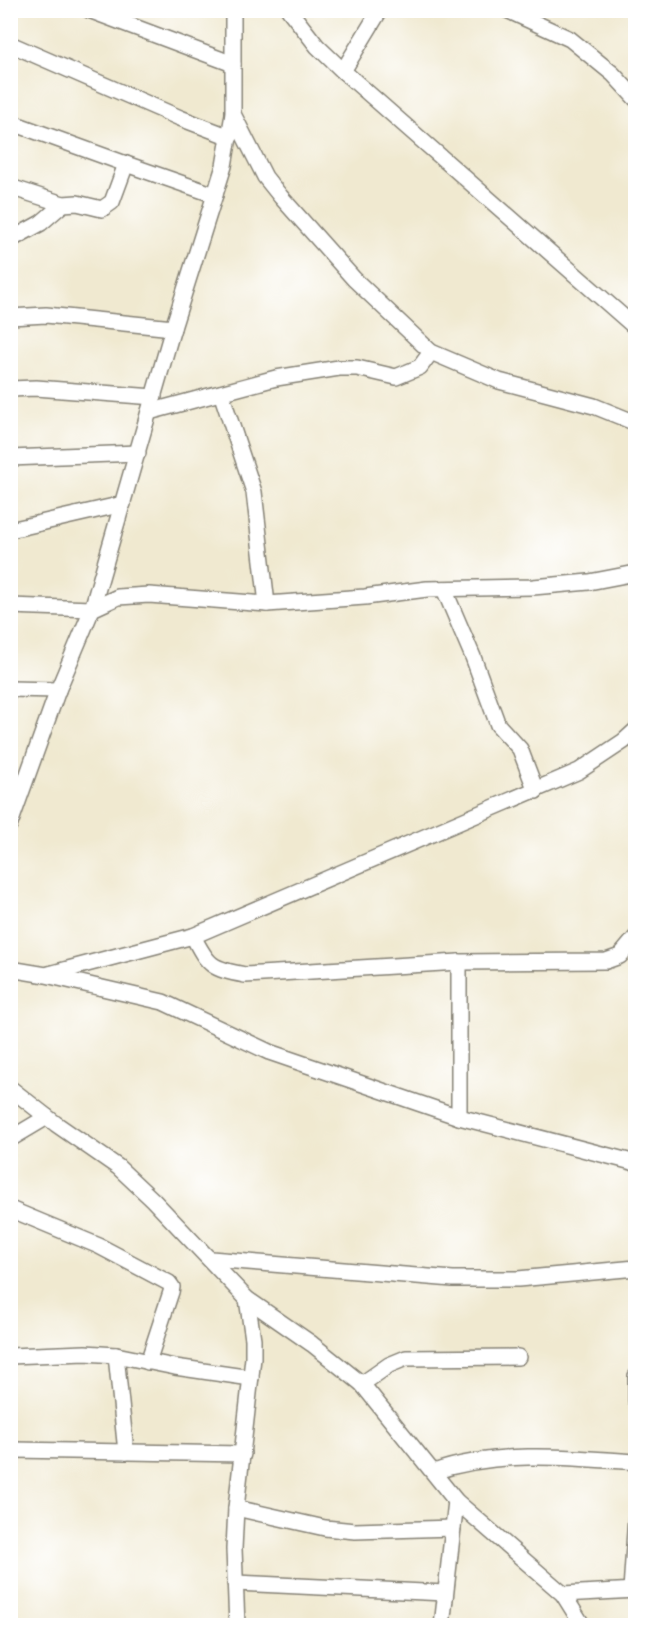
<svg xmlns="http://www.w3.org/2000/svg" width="646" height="1636" viewBox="0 0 646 1636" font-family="'Playpen Sans',sans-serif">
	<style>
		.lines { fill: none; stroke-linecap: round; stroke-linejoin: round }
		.minor-casing { stroke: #868276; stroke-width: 18 }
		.minor { stroke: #fff; stroke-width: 15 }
	</style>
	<rect width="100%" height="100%" fill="#fff"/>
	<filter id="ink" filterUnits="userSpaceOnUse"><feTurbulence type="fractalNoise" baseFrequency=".0167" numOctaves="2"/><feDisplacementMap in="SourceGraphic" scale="12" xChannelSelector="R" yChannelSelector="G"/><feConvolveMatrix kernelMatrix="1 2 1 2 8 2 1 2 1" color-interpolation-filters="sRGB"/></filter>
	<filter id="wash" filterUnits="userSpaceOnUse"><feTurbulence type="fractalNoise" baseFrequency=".008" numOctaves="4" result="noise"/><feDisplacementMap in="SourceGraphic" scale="24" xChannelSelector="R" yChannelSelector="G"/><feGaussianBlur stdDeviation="1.35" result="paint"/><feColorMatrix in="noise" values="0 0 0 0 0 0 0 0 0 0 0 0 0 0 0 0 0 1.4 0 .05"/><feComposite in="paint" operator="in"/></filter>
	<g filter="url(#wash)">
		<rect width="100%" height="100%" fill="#f0e9d0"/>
	</g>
	<g filter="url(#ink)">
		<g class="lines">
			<g class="minor-casing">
				<g id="minor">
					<path d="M89 10 233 64"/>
					<path d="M289 10 317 46 343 71 636 328"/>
					<path d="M507 10 570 39 613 74 636 99"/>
					<path d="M10 44 180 118 230 137"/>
					<path d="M343 71 380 10"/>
					<path d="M233 114 265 177 281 197 354 279 431 352 499 381 594 406 636 423"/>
					<path d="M10 122 126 164 215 195"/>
					<path d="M10 187 63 204 77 203 102 209 112 202 126 164"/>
					<path d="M10 240 41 223 63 204"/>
					<path d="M10 317 46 315 173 328"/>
					<path d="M10 389 36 388 154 397"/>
					<path d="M221 393 254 492 267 604"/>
					<path d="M149 412 276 378 339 368H357L396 377 420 367 431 352"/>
					<path d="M10 458 138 453"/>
					<path d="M10 530 123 504"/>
					<path d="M444 589 473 657 498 725 520 749 536 791"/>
					<path d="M10 606 92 609 118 597 149 595 267 604 365 597 427 589 533 587 589 582 636 573"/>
					<path d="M10 689 58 690"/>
					<path d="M10 824 58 690 92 609 173 328 224 166 233 114V10"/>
					<path d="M193 936C208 966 212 969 245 975L459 962 606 961 620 956 636 937"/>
					<path d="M459 962V1117"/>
					<path d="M10 969 46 975 163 1002 269 1052 459 1117 636 1163"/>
					<path d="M49 974 193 936 579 771 624 741 636 730"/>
					<path d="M10 1088 56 1124 118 1167 153 1200 247 1299 312 1344 362 1384 456 1501 563 1594 583 1626"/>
					<path d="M10 1139 47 1117"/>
					<path d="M10 1209 99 1246 169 1283 172 1287 171 1292 148 1362"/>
					<path d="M211 1259 453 1279H518L636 1268"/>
					<path d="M116 1355 126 1452"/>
					<path d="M10 1356 85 1353 116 1355 175 1367 251 1378"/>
					<path d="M636 1376V1401"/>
					<path d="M362 1384 389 1365 406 1358 518 1357"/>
					<path d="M14 1450 243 1454"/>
					<path d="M434 1472C498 1450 569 1457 636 1462"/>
					<path d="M236 1508 325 1528 355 1531 453 1528"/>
					<path d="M235 1583 445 1593"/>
					<path d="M631 1590 636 1516"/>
					<path d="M563 1594 636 1590"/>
					<path d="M237 1626 234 1549 236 1508 253 1358V1339L247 1299"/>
					<path d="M442 1626 456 1501"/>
				</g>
			</g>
			<use href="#minor" class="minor"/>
		</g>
	</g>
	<rect width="646" height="1636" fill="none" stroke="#fff" stroke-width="36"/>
</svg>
